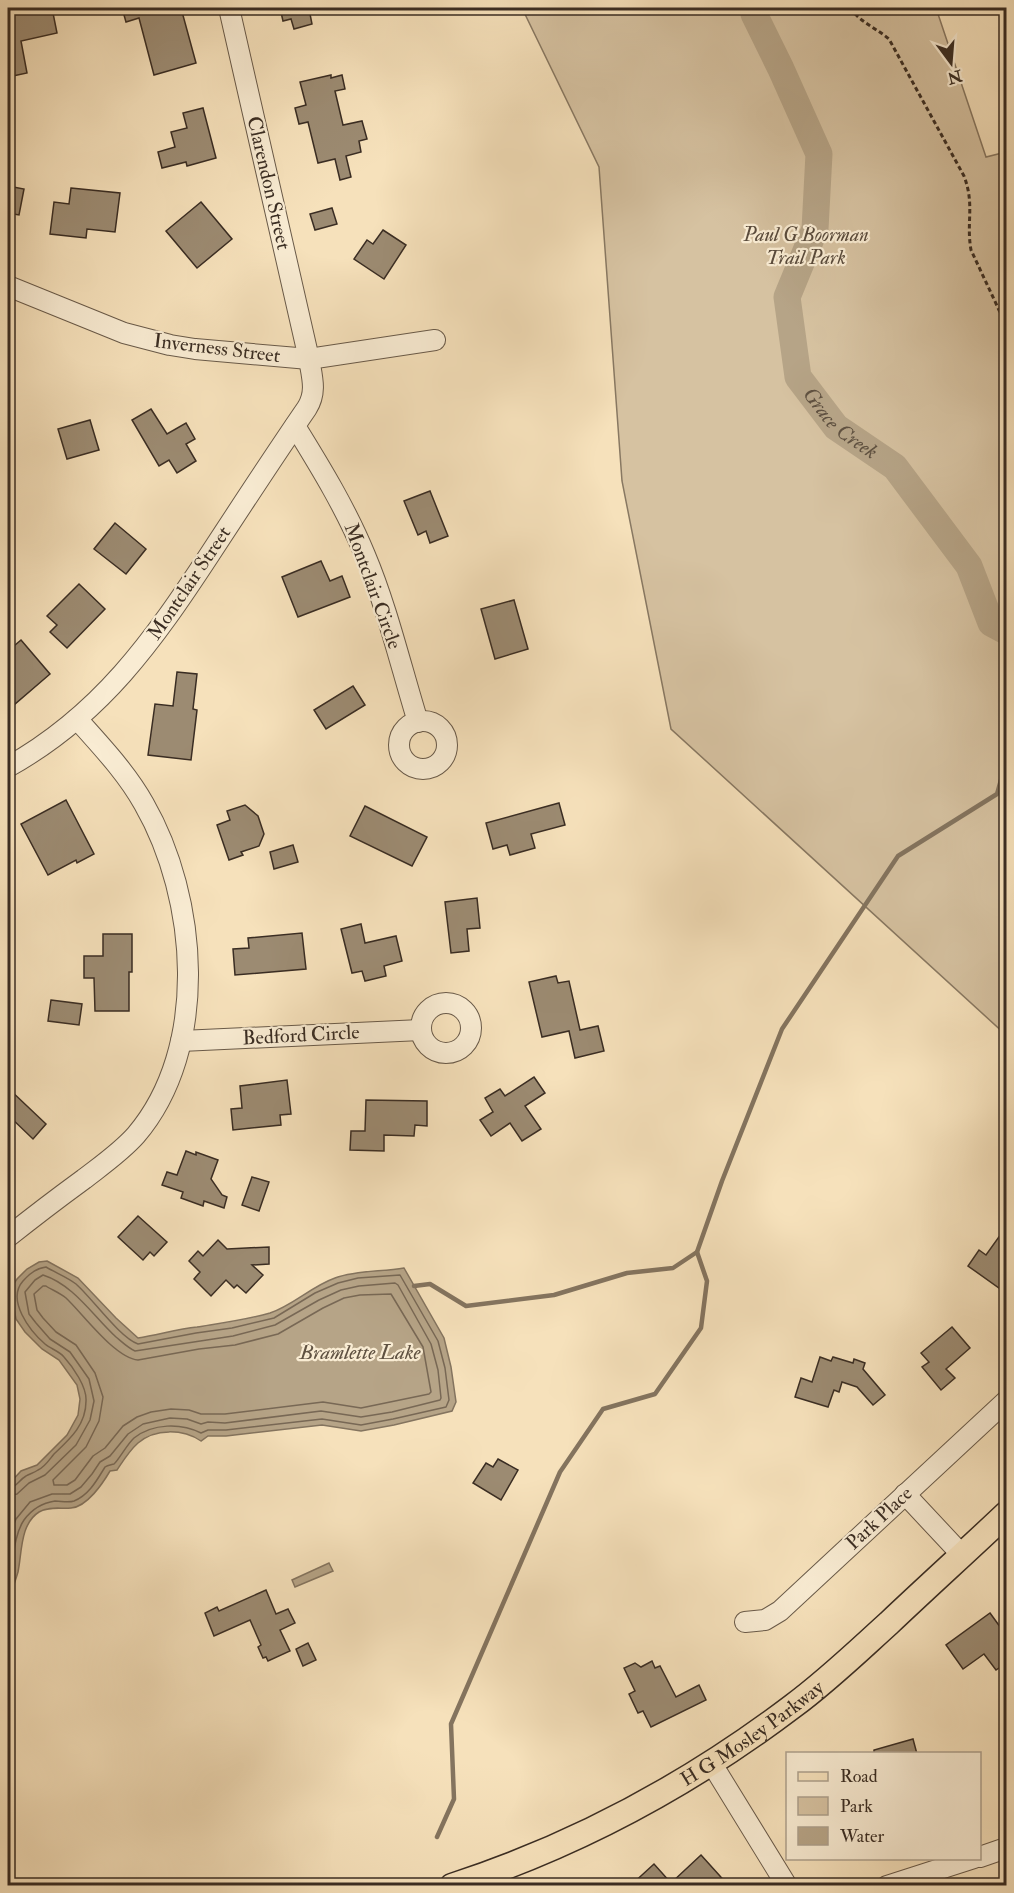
<svg xmlns="http://www.w3.org/2000/svg" width="1014" height="1893" viewBox="0 0 1014 1893" font-family="'IM FELL Double Pica',serif">
	<style>
		.green { fill: #d6c2a1; stroke: #887862; stroke-width: 1.5 }
		.water { fill: #b6a487; stroke: #84745f; stroke-width: 1.5 }
		.lines { fill: none; stroke-linecap: round; stroke-linejoin: round }
		.shore { stroke: #786855; stroke-width: 1.5 }
		.stream { stroke: #84745f; stroke-width: 4.5 }
		.river { stroke: #b6a487; stroke-width: 27 }
		.building { fill: #9c8b72; stroke: #3a2d23; stroke-width: 1.5 }
		.minor-casing { stroke: #695a49; stroke-width: 22 }
		.major-casing { stroke: #3a2d23; stroke-width: 27 }
		.path { stroke: #3a2d23; stroke-width: 3; stroke-dasharray: 4.5 3; stroke-linecap: butt }
		.minor { stroke: #f9ecd3; stroke-width: 20 }
		.major { stroke: #f6e1bb; stroke-width: 24 }
		.labels { text-anchor: middle; dominant-baseline: central; stroke-width: 4.5; stroke-linejoin: round; paint-order: stroke }
		.street-label { font-size: 20px; fill: #3a2d23; stroke: #f9ecd3 }
		.park-label { font-size: 20px; font-style: italic; fill: #594b3c; stroke: #f9ecd3 }
		.water-label { font-size: 21px; font-style: italic; fill: #5f5141; stroke: #f9ecd3 }
	</style>
	<rect width="100%" height="100%" fill="#f6e1bb"/>
	<filter id="stains"><feTurbulence type="fractalNoise" baseFrequency=".00333" numOctaves="4"/><feColorMatrix values="0 0 0 0 .2 0 0 0 0 .09 0 0 0 0 .02 0 0 0 .5 -.17"/></filter>
	<radialGradient id="worn" r=".72"><stop offset=".6" stop-color="#630" stop-opacity="0"/><stop offset="1" stop-color="#630" stop-opacity=".3"/></radialGradient>
	<path class="green" d="M522 8H936L986 157 1006 152V1035L671 729 622 481 599 167Z"/>
	<g class="water">
		<path d="M47 1261 78 1278 116 1318 138 1338C158 1335 177 1329 197 1327 222 1323 246 1320 270 1313 292 1306 312 1286 335 1278 357 1270 381 1272 404 1268L444 1338 451 1367 456 1402 452 1411 394 1425 361 1431 322 1425 226 1436H208L201 1441C183 1429 155 1428 138 1443 129 1451 123 1461 117 1470L110 1471C103 1483 87 1507 71 1508 61 1509 49 1506 39 1512 20 1524 22 1553 18 1572 15 1582 11 1593 8 1603V1485L21 1471 37 1465 67 1435 78 1415 80 1399 77 1385 59 1360 42 1349 25 1332 16 1319 12 1299 11 1288 17 1279 27 1269 39 1262Z"/>
		<path d="M329 1563 333 1571 295 1587 292 1580Z"/>
	</g>
	<g class="lines">
		<g class="shore">
			<path d="M43 1286H46C52 1290 60 1293 66 1298 84 1315 115 1358 138 1360L199 1349 235 1345 278 1334 323 1308 344 1298 360 1295 391 1294 423 1347 431 1392 429 1394 361 1408 323 1402 225 1414H201L189 1410 171 1409 151 1412 137 1417 123 1426 105 1448 93 1456 75 1480 67 1485H54L53 1480 86 1447 99 1421 103 1397 95 1373 76 1345 56 1332 43 1318 37 1310 34 1294Z"/>
			<path d="M8 1489C16 1488 19 1480 26 1476 29 1474 34 1473 38 1470 45 1467 49 1460 54 1454 70 1439 86 1425 86 1401 87 1387 73 1367 64 1357 59 1351 51 1349 45 1344 30 1331 6 1300 23 1281 29 1274 37 1268 46 1267 56 1273 67 1277 76 1284 92 1298 120 1338 138 1344L196 1333 232 1328 274 1318 315 1293 338 1283 358 1278 400 1275 438 1341 445 1368 449 1400 446 1407 393 1419 361 1425 322 1419 226 1430H208L201 1433C181 1423 153 1423 134 1438 128 1443 118 1461 114 1464 111 1465 108 1465 105 1467 97 1480 89 1495 74 1501 68 1503 61 1501 55 1501 41 1503 32 1509 24 1520 13 1536 13 1565 8 1584"/>
			<path d="M8 1496 17 1494 29 1483 45 1475 76 1445 90 1420 94 1401 89 1379 70 1352 50 1339 36 1323 29 1314 25 1292 35 1280 43 1275C74 1285 93 1316 116 1337 122 1342 128 1348 135 1351L233 1336 275 1325 319 1300 341 1290 359 1286 395 1283 398 1285 431 1344 438 1370 441 1398 440 1400 392 1412 361 1417 321 1411 225 1423 208 1422 201 1424 187 1419 170 1418 143 1424 128 1434 110 1456 100 1462 92 1474 81 1487 70 1494H52L30 1502 16 1519 10 1534 8 1549"/>
		</g>
		<g class="stream">
			<path d="M414 1286 430 1284 466 1306 554 1295 627 1273 673 1268 697 1252"/>
			<path d="M437 1837 454 1799 451 1724 560 1472 603 1409 655 1394 701 1328 707 1281 697 1252 722 1181 782 1029 898 856 997 794 1006 762"/>
		</g>
		<path class="river" id="s1" d="M754 8V14L781 69 819 154 815 229 787 297 798 377 836 427 895 467 969 566 991 623 1006 631"/>
	</g>
	<g class="building">
		<path d="M42 8H52L57 33 21 41 27 73 8 77V15Z"/>
		<path d="M122 8H181L196 63 154 75 139 18 126 22Z"/>
		<path d="M280 8H318L319 12 310 14 312 24 294 29 291 19 283 21Z"/>
		<path d="M331 75V78L342 75 345 89 335 91 343 125 362 121 367 139 359 141 361 152 346 156 351 177 340 180 335 159 318 163 308 122 299 124 295 108 306 105 300 82Z"/>
		<path d="M203 108 216 158 187 166 186 162 162 168 158 152 175 147 171 132 187 128 183 113Z"/>
		<path d="M8 186 24 189 19 215 8 213Z"/>
		<path d="M71 188 120 193 115 232 87 229 86 238 50 234 54 202 69 204Z"/>
		<path d="M201 202 232 239 197 268 166 231Z"/>
		<path d="M332 208 337 224 315 230 310 214Z"/>
		<path d="M383 230 406 245 384 279 354 259 367 240 373 244Z"/>
		<path d="M151 409 167 434 186 423 195 439 186 444 196 461 177 473 169 460 159 466 132 420Z"/>
		<path d="M90 420 99 450 67 459 58 429Z"/>
		<path d="M430 491 448 536 430 543 426 531 418 535 404 501Z"/>
		<path d="M115 523 146 549 126 574 94 549Z"/>
		<path d="M321 561 330 581 342 576 350 597 298 617 282 577Z"/>
		<path d="M79 584 105 609 67 648 50 632 57 625 47 616Z"/>
		<path d="M514 600 528 649 495 659 481 609Z"/>
		<path d="M21 640 50 674 8 710V651Z"/>
		<path d="M177 672 197 674 193 709 197 710 191 760 148 755 155 704 173 706Z"/>
		<path d="M353 686 365 705 326 729 314 710Z"/>
		<path d="M66 800 94 854 77 863 76 860 48 875 21 824Z"/>
		<path d="M559 803 565 825 531 834 535 848 510 855 507 845 493 849 486 823Z"/>
		<path d="M245 805 258 816 264 834 259 846 241 852 243 855 229 860 217 825 230 820 227 811Z"/>
		<path d="M365 806 427 837 412 866 350 836Z"/>
		<path d="M293 845 298 862 274 869 270 852Z"/>
		<path d="M477 898 480 928 467 929 469 951 451 953 445 902Z"/>
		<path d="M361 924 365 943 396 936 402 961 384 966 386 976 365 981 362 971 352 973 341 929Z"/>
		<path d="M302 933 306 969 235 975 233 949 249 948 248 938Z"/>
		<path d="M103 934H132V972H129V1011H95L94 978H84V956H103Z"/>
		<path d="M556 976 558 983 569 981 580 1030 598 1026 604 1051 575 1058 569 1031 542 1037 529 982Z"/>
		<path d="M51 1000 82 1004 79 1025 48 1021Z"/>
		<path d="M534 1077 545 1093 525 1106 541 1129 522 1141 510 1123 491 1136 480 1120 493 1112 485 1098 500 1089 505 1096Z"/>
		<path d="M287 1080 291 1114 280 1115 281 1125 233 1130 231 1109 242 1108 240 1086Z"/>
		<path d="M8 1088 46 1124 33 1139 8 1115Z"/>
		<path d="M366 1100 427 1101V1126L415 1125 414 1136 384 1135V1151L350 1150 351 1131H365Z"/>
		<path d="M186 1151 196 1155V1152L218 1160 211 1179 222 1195 227 1197 224 1208 204 1201 203 1206 181 1198 183 1192 162 1185 167 1172 177 1175Z"/>
		<path d="M252 1177 269 1182 259 1211 242 1205Z"/>
		<path d="M138 1216 167 1242 154 1256 150 1252 143 1260 118 1237Z"/>
		<path d="M1006 1227V1293L968 1266 979 1250 986 1255Z"/>
		<path d="M218 1240 227 1249 269 1247V1264L252 1265 263 1275 246 1293 237 1285 234 1288 226 1280 211 1296 194 1279 200 1272 189 1261 198 1251 203 1256Z"/>
		<path d="M952 1327 970 1348 946 1369 955 1378 941 1390 922 1367 929 1362 921 1353Z"/>
		<path d="M820 1357 831 1361 833 1357 853 1363 854 1359 865 1363 863 1369 885 1395 873 1405 857 1387 842 1382 839 1392 834 1390 828 1407 795 1397 801 1378 812 1382Z"/>
		<path d="M498 1459 518 1470 501 1500 473 1483 486 1463 493 1467Z"/>
		<path d="M266 1590 276 1614 288 1609 295 1623 280 1630 290 1651 268 1661 266 1657 263 1658 258 1647 261 1645 250 1620 214 1636 205 1613 217 1607 219 1611Z"/>
		<path d="M990 1613 1006 1635V1663L996 1670 984 1654 963 1669 946 1645Z"/>
		<path d="M308 1643 316 1660 303 1666 296 1649Z"/>
		<path d="M652 1661 655 1668 660 1666 676 1697 699 1685 706 1700 651 1727 643 1711 638 1713 629 1694 635 1691 624 1668 635 1663 641 1667Z"/>
		<path d="M913 1739 917 1754H874V1750Z"/>
		<path d="M701 1855 729 1886H630L654 1864 671 1883Z"/>
	</g>
	<g class="lines">
		<g class="minor-casing">
			<g id="minor">
				<path d="M8 286 124 333 170 345 195 349 309 359 435 340"/>
				<path d="M295 426C321 468 346 509 365 555 387 607 401 667 418 722"/>
				<circle cx="423" cy="745" r="24"/>
				<path d="M8 767C101 715 153 641 210 554 242 505 274 456 307 408 317 392 312 377 309 359L229 8"/>
				<circle cx="446" cy="1028" r="25"/>
				<path d="M181 1041 421 1030"/>
				<path d="M8 1237C33 1217 58 1198 84 1179 102 1165 121 1152 136 1135 210 1048 198 898 144 804 126 772 101 746 77 719"/>
				<path d="M905 1494 962 1555"/>
				<path d="M745 1622 765 1620 780 1611 1006 1401"/>
				<path d="M712 1764 787 1886"/>
				<path d="M980 1857 1006 1848"/>
				<path d="M887 1886 974 1858"/>
			</g>
		</g>
		<g class="major-casing">
			<g id="major">
				<path id="s2" d="M452 1886C575 1846 690 1784 793 1706 827 1681 858 1651 889 1623 928 1586 968 1550 1006 1514"/>
			</g>
		</g>
		<path class="path" d="M850 8C860 22 876 28 889 39L964 176C975 205 966 222 971 250L1006 325"/>
		<use href="#minor" class="minor"/>
		<use href="#major" class="major"/>
	</g>
	<g class="labels">
		<g class="street-label">
			<text transform="translate(269 183) rotate(77)">Clarendon Street</text>
			<text transform="translate(217 348) rotate(7)">Inverness Street</text>
			<text transform="translate(189 583) rotate(-56)">Montclair Street</text>
			<text transform="translate(373 586) rotate(70)">Montclair Circle</text>
			<text transform="translate(301 1035) rotate(-3)">Bedford Circle</text>
			<text transform="translate(879 1518) rotate(-43)">Park Place</text>
			<text stroke="none"><textPath href="#s2" startOffset="338">H G Mosley Parkway</textPath></text>
		</g>
		<g class="park-label">
			<text x="806" y="234">Paul G Boorman<tspan x="806" dy="23">Trail Park</tspan></text>
		</g>
		<g class="water-label">
			<text stroke="none"><textPath href="#s1" startOffset="453">Grace Creek</textPath></text>
			<text x="360" y="1352">Bramlette Lake</text>
		</g>
	</g>
	<rect width="1014" height="1893" fill="none" stroke="#f6e1bb" stroke-width="30"/>
	<rect x="9" y="9" width="996" height="1875" fill="none" stroke="#3a2d23" stroke-width="3"/>
	<rect x="15" y="15" width="984" height="1863" fill="none" stroke="#3a2d23" stroke-width="1.5"/>
	<rect x="786" y="1752" width="195" height="108" fill="#f9ecd3" stroke="#ada08d" stroke-width="1.5"/>
	<rect x="798" y="1772" width="30" height="9" fill="#f6e1bb" stroke="#ada08d" stroke-width="1.5"/>
	<text x="840" y="1782" font-size="18" fill="#3a2d23">Road</text>
	<rect x="798" y="1797" width="30" height="18" fill="#d6c2a1" stroke="#ada08d" stroke-width="1.5"/>
	<text x="840" y="1812" font-size="18" fill="#3a2d23">Park</text>
	<rect x="798" y="1827" width="30" height="18" fill="#b6a487" stroke="#ada08d" stroke-width="1.5"/>
	<text x="840" y="1842" font-size="18" fill="#3a2d23">Water</text>
	<g transform="translate(951 63) rotate(164)" stroke="#f9ecd3" stroke-width="4.5" paint-order="stroke">
	<path d="M0-4.5L10 22L0 15L-10 22Z" fill="#3a2d23"/>
	<text y="-9" font-size="16" font-weight="bold" text-anchor="middle" fill="#3a2d23">N</text>
	</g>
	<rect width="100%" height="100%" filter="url(#stains)"/>
	<rect width="100%" height="100%" fill="url(#worn)"/>
</svg>
